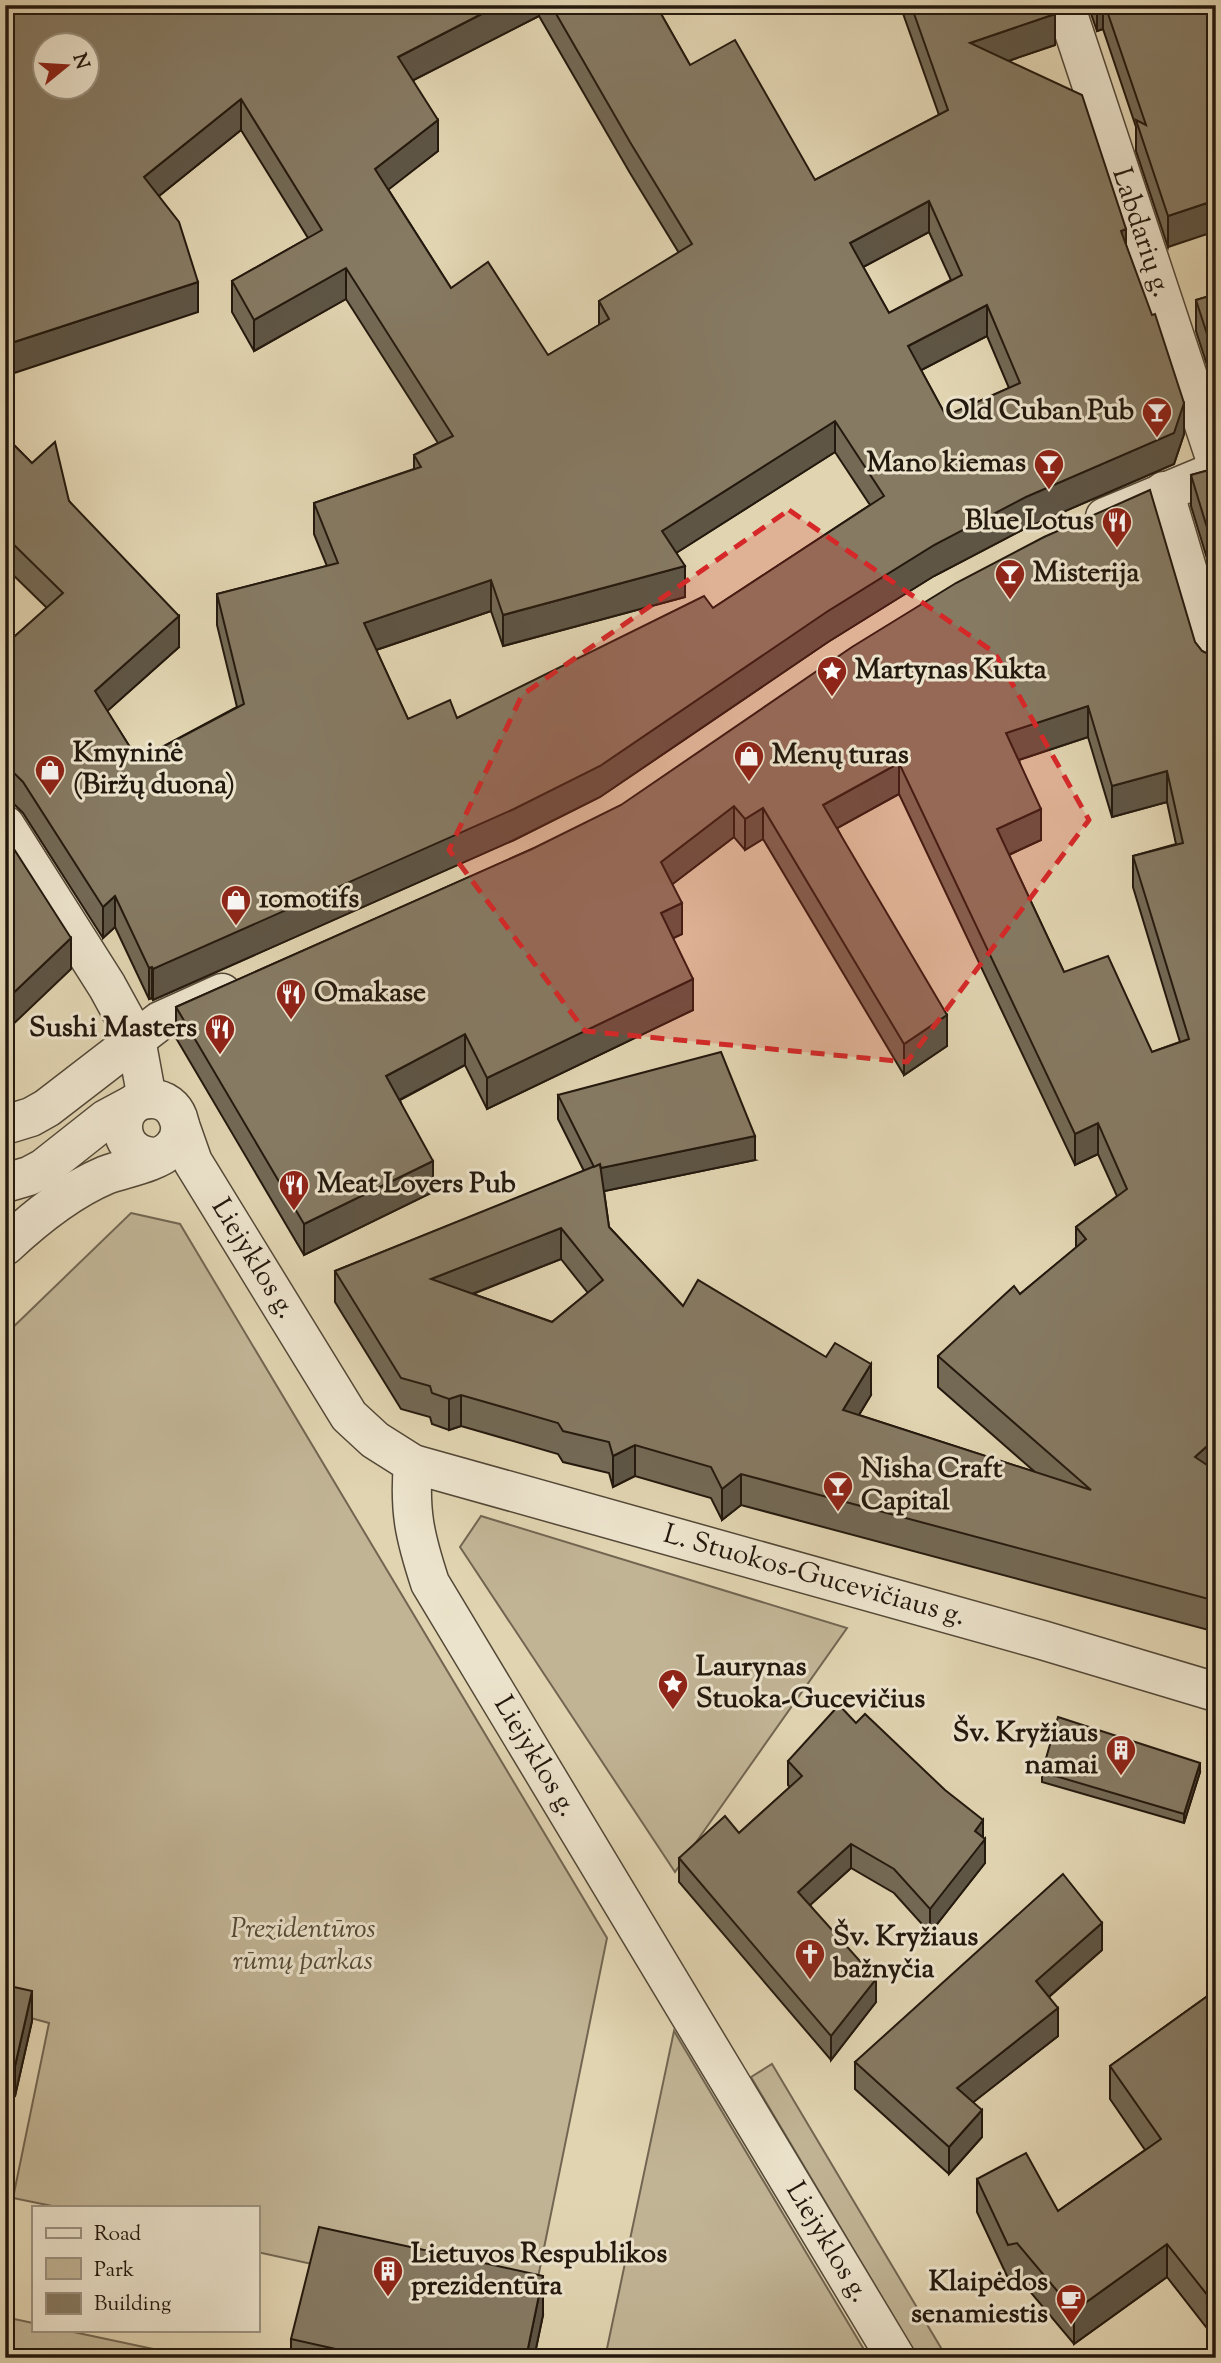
<svg xmlns="http://www.w3.org/2000/svg" width="1221" height="2363" viewBox="0 0 1221 2363" font-family="'Sorts Mill Goudy',serif">
	<style>
		.green { fill: #c1b495; stroke: #726652; stroke-width: 2 }
		.lines { fill: none; stroke-linecap: round; stroke-linejoin: round }
		.minor-casing { stroke: #534837; stroke-width: 41 }
		.minor { stroke: #ece3cc; stroke-width: 38 }
		.wall { fill: #736955; stroke: #24190e; stroke-width: 2; fill-rule: evenodd }
		.shaded-wall { fill: #5e5545; stroke: #24190e; stroke-width: 2 }
		.building { fill: #867a63; stroke: #24190e; stroke-width: 2; fill-rule: evenodd }
		.marked { fill: #d62828; fill-opacity: 0.2; stroke: #d62828; stroke-width: 5; stroke-dasharray: 14 9; stroke-linejoin: round }
		.labels { text-anchor: middle; dominant-baseline: central; stroke-width: 6; stroke-linejoin: round; paint-order: stroke }
		.street-label { font-size: 28px; fill: #24190e; stroke: #ece3cc }
		.poi-label { font-size: 28px; font-weight: bold; fill: #24190e; stroke: #ece3cc; text-anchor: start }
		.park-label { font-size: 28px; font-style: italic; fill: #534836; stroke: #ece3cc }
	</style>
	<rect width="100%" height="100%" fill="#e1d4b1"/>
	<filter id="stains"><feTurbulence type="fractalNoise" baseFrequency=".00286" numOctaves="4"/><feColorMatrix values="0 0 0 0 .2 0 0 0 0 .09 0 0 0 0 .02 0 0 0 .5 -.17"/></filter>
	<radialGradient id="worn" r=".72"><stop offset=".6" stop-color="#630" stop-opacity="0"/><stop offset="1" stop-color="#630" stop-opacity=".3"/></radialGradient>
	<g class="green">
		<path d="M131 1213 180 1224 607 1938 531 2312 257 2252V2207H57L13 2198 49 2023 5 2011V1335Z"/>
		<path d="M481 1516 847 1628 675 1872 460 1547Z"/>
		<path d="M674 2031 869 2358H605Z"/>
		<path d="M772 2064 947 2358H918L751 2077Z"/>
		<path d="M5 2317 33 2323V2330H64L177 2354 176 2358H5Z"/>
	</g>
	<g class="lines">
		<g class="minor-casing">
			<g id="minor">
				<path id="s1" d="M1065 5 1216 461"/>
				<path d="M1164 491 1216 666"/>
				<path d="M1105 517 1216 471"/>
				<path d="M5 825 107 986 136 1039 147 1099"/>
				<path d="M5 1125 31 1117 47 1108 160 1021 222 993"/>
				<path id="s2" d="M181 1128 193 1162 349 1416 375 1440 413 1464 1042 1640 1216 1692"/>
				<path d="M5 1183 29 1176 44 1168 106 1119 134 1104"/>
				<path d="M5 1246C35 1218 68 1191 106 1175 125 1168 156 1163 171 1149 190 1132 177 1099 152 1099 113 1098 112 1157 157 1157"/>
				<path id="s3" d="M413 1464C409 1512 415 1537 430 1583L896 2358"/>
			</g>
		</g>
		<use href="#minor" class="minor"/>
	</g>
	<g class="wall">
		<path d="M5 5 342 14 359 5H656L690 65 815 180 939 115 900 5H1052L1055 45 1008 61 1126 245 1184 434 1174 464 1026 528 934 576 828 642 600 797 514 840 153 1000 152 998 149 999 115 927 103 938 23 813 15 805 5 803V645L47 608 5 567V436L69 501 179 647 107 711 138 760 237 707 217 625V594L327 566 314 534V503L414 469V455L438 443 346 299 254 351 232 312V281L308 238 241 130 159 196 198 312ZM539 16 630 173 679 253 599 301V325L548 355 451 288 388 189 438 151 413 80ZM929 232 951 280 889 313 863 267ZM987 336 1009 388 946 416 921 370ZM835 452 870 505 713 608 457 718 408 719 376 650 491 611 503 646 685 597 676 553Z"/>
		<path d="M1088 5H1216L1168 247 1136 151V127L1103 29 1097 31Z"/>
		<path d="M1216 294V351L1214 345 1207 365 1196 331V300Z"/>
		<path d="M1216 468V588L1191 506V475Z"/>
		<path d="M1195 642 1202 651 1212 656 1216 1632 741 1505 722 1520 711 1498 635 1476 613 1487 609 1473 563 1462 558 1454 461 1426 449 1430 432 1424 430 1417 401 1409 335 1302V1271L584 1171 558 1119V1095L755 1160 604 1191 609 1227 683 1306 871 1395 859 1415 1035 1472 938 1387V1356L1020 1294 1076 1248V1227L1117 1196 1098 1154 1075 1165 899 794 837 828 947 1046 904 1075 763 839 745 850 734 837 672 884 682 934 673 938 693 1010 487 1109 465 1065 400 1100 433 1192 304 1255 176 1038V1007L532 849ZM1088 737 1112 817 1167 802 1176 844 1133 856V887L1180 1042 1152 1052 1064 972 1009 855 1041 840 1019 760ZM561 1259 588 1293 552 1322 473 1294Z"/>
		<path d="M856 1723 983 1838 985 1863 930 1933 894 1893 851 1868 810 1905 876 2002 831 2060 679 1882V1858L739 1833 790 1787 788 1785V1761Z"/>
		<path d="M1042 1772H1200L1184 1823 1042 1782Z"/>
		<path d="M1102 1950 1049 1997 1058 2036 973 2102 982 2137 949 2174 855 2089V2062Z"/>
		<path d="M5 1985 32 2021 15 2096 5 2094Z"/>
		<path d="M1216 1990V2357L1213 2354V2336L1167 2277 1074 2344 1017 2276 1008 2278 977 2212V2179L1058 2211 1145 2150 1110 2099V2066Z"/>
		<path d="M543 2315 534 2358H291V2339Z"/>
	</g>
	<g class="shaded-wall">
		<path d="M499 5H539V16L398 88V57Z"/>
		<path d="M1097 5H1103V29L1097 31Z"/>
		<path d="M1055 14V45L970 74V43Z"/>
		<path d="M241 99V130L144 208V177Z"/>
		<path d="M438 120V151L375 200V169Z"/>
		<path d="M1216 200V231L1168 247V216Z"/>
		<path d="M929 201V232L850 274V243Z"/>
		<path d="M1126 229V260L1121 231Z"/>
		<path d="M346 268V299L254 351V320Z"/>
		<path d="M198 282V312L5 376V345Z"/>
		<path d="M987 305V336L908 377V346Z"/>
		<path d="M1214 315V345L1207 365V334Z"/>
		<path d="M1184 403V434L1174 464 1026 528 934 576 828 642 600 797 514 840 153 1000V969L828 611 934 545Z"/>
		<path d="M835 421V452L662 562V531Z"/>
		<path d="M685 566V597L503 646V615Z"/>
		<path d="M491 580V611L364 654V623Z"/>
		<path d="M179 616V647L95 722V691Z"/>
		<path d="M1088 706V737L1006 764V733Z"/>
		<path d="M899 763V794L823 836V805Z"/>
		<path d="M1167 771V802L1112 817V786Z"/>
		<path d="M734 806V837L661 893V862Z"/>
		<path d="M763 808V839L745 850V819Z"/>
		<path d="M1041 809V840L997 860V829Z"/>
		<path d="M115 896V927L103 938V907Z"/>
		<path d="M682 903V934L661 944V913Z"/>
		<path d="M71 938V969L5 1032V1001Z"/>
		<path d="M152 967V998L149 999V968Z"/>
		<path d="M693 979V1010L487 1109V1078Z"/>
		<path d="M947 1015V1046L904 1075V1044Z"/>
		<path d="M465 1034V1065L386 1107V1076Z"/>
		<path d="M1098 1123V1154L1075 1165V1134Z"/>
		<path d="M755 1136V1160L595 1193V1169Z"/>
		<path d="M433 1161V1192L304 1255V1224Z"/>
		<path d="M561 1228V1259L431 1310V1279Z"/>
		<path d="M871 1364V1395L843 1441V1410Z"/>
		<path d="M461 1395V1426L449 1430V1399Z"/>
		<path d="M1216 1438V1469L1195 1488V1457Z"/>
		<path d="M635 1445V1476L613 1487V1456Z"/>
		<path d="M741 1474V1505L722 1520V1489Z"/>
		<path d="M1200 1763V1772L1184 1823V1814Z"/>
		<path d="M983 1820V1842L985 1839V1863L930 1933V1909L975 1831Z"/>
		<path d="M851 1844V1868L798 1916V1892Z"/>
		<path d="M1102 1923V1950L1036 2008V1981Z"/>
		<path d="M876 1979V2002L831 2060V2036Z"/>
		<path d="M32 1991V2021L15 2096V2066Z"/>
		<path d="M1058 2008V2036L957 2115V2088Z"/>
		<path d="M982 2110V2137L949 2174V2147Z"/>
		<path d="M1167 2244V2277L1074 2344V2311Z"/>
		<path d="M543 2276V2315L534 2358H526Z"/>
	</g>
	<g class="building">
		<path d="M5 5H334L342 14 359 5H499L398 57 438 120 375 169 451 288 488 262 548 355 609 319 599 301 692 244 630 142 551 5H656L690 65 735 40 815 180 948 110 911 5H1052L1055 14 970 43 1082 95 1126 229 1121 231 1152 315 1155 314 1184 403 1174 433 1026 497 934 545 828 611 600 766 514 809 153 969 152 967 149 968 115 896 103 907 23 782 15 774 5 772V645L63 593 5 536V436L32 463 55 442 69 501 179 616 95 691 138 760 244 704 217 594 338 563 314 503 421 467 414 455 453 436 346 268 254 320 232 281 322 230 241 99 144 177 179 222 198 282 5 345ZM46 46H88V88H46ZM929 201 962 275 889 313 850 243ZM987 305 1020 383 946 416 908 346ZM835 421 884 496 713 608 704 596 457 718 450 700 408 719 364 623 491 580 503 615 685 566 662 531Z"/>
		<path d="M1105 5H1216V200L1168 216 1136 120 1146 125Z"/>
		<path d="M1216 294V320L1214 315 1207 334 1196 300Z"/>
		<path d="M1216 468V557L1191 475Z"/>
		<path d="M1150 490 1195 642 1202 651 1212 656H1216V1438L1195 1457 1216 1471V1601L741 1474 722 1489 711 1467 635 1445 613 1456 609 1442 563 1431 558 1423 461 1395 449 1399 432 1393 430 1386 401 1378 335 1271 600 1164 609 1227 683 1306 698 1280 826 1357 835 1343 871 1364 843 1410 1091 1490 938 1356 1014 1286 1020 1294 1086 1239 1076 1227 1127 1189 1098 1123 1075 1134 899 763 823 805 947 1015 904 1044 763 808 745 819 734 806 661 862 682 903 661 913 693 979 487 1078 465 1034 386 1076 433 1161 304 1224 176 1007 532 849 621 805 852 647 956 583 1044 537ZM1088 706 1112 786 1167 771 1183 843 1133 856 1189 1039 1152 1052 1108 956 1064 972 997 829 1041 809 1006 733ZM561 1228 603 1280 552 1322 431 1279Z"/>
		<path d="M5 835 71 938 5 1001Z"/>
		<path d="M721 1052 755 1136 601 1168 600 1164 594 1167 558 1095Z"/>
		<path d="M839 1705 856 1723 865 1714 945 1790 983 1820 975 1831 985 1839 930 1909 894 1869 851 1844 798 1892 876 1979 831 2036 679 1858 725 1816 739 1833 802 1776 788 1761Z"/>
		<path d="M1058 1717 1200 1763 1184 1814 1042 1772Z"/>
		<path d="M1063 1874 1102 1923 1036 1981 1058 2008 957 2088 982 2110 949 2147 855 2062Z"/>
		<path d="M5 1985 32 1991 15 2066 5 2064Z"/>
		<path d="M1216 1990V2306L1167 2244 1074 2311 1017 2243 1008 2245 977 2179 1026 2153 1058 2211 1161 2139 1110 2066Z"/>
		<path d="M319 2227 543 2276 526 2358H357L358 2354 291 2339Z"/>
	</g>
	<path class="marked" d="M789 510 995 653 1089 820 907 1062 585 1031 449 850 522 695Z"/>
	<defs>
		<g id="bar-pin" transform="scale(1.575)"><path d="M0 17L-7.5 6A9.5 9.5 0 1 1 7.5 6Z" fill="#8f2418" stroke="#ece3cc"/><path d="M-6-5H6L.8 .8V4.5H3.5V6h-7V4.5H-.8V.8Z" fill="#fff"/></g>
		<g id="restaurant-pin" transform="scale(1.575)"><path d="M0 17L-7.5 6A9.5 9.5 0 1 1 7.5 6Z" fill="#8f2418" stroke="#ece3cc"/><path d="M-5-6h1v4h1v-4h1v4h1v-4h1v5L-1.5 .5V6h-2V.5L-5-1ZM5-6V6H3V1.5H1.5Q1.5-4 5-6Z" fill="#fff"/></g>
		<g id="sight-pin" transform="scale(1.575)"><path d="M0 17L-7.5 6A9.5 9.5 0 1 1 7.5 6Z" fill="#8f2418" stroke="#ece3cc"/><path d="M0-6L1.8-2.2L6-1.7L2.9 1.2L3.7 5.4L0 3.3L-3.7 5.4L-2.9 1.2L-6-1.7L-1.8-2.2Z" fill="#fff"/></g>
		<g id="shop-pin" transform="scale(1.575)"><path d="M0 17L-7.5 6A9.5 9.5 0 1 1 7.5 6Z" fill="#8f2418" stroke="#ece3cc"/><path d="M-5-2.5h2.3a2.7 3.5 0 0 1 5.4 0H5L5.5 6h-11ZM-1.5-2.5h3a1.5 2.3 0 0 0-3 0Z" fill="#fff"/></g>
		<g id="building-pin" transform="scale(1.575)"><path d="M0 17L-7.5 6A9.5 9.5 0 1 1 7.5 6Z" fill="#8f2418" stroke="#ece3cc"/><path d="M-4-6H4V6H1V3H-1V6H-4ZM-2.5-4.3h1.7v1.8h-1.7ZM.8-4.3h1.7v1.8H.8ZM-2.5-1h1.7V.8h-1.7ZM.8-1h1.7V.8H.8Z" fill="#fff"/></g>
		<g id="church-pin" transform="scale(1.575)"><path d="M0 17L-7.5 6A9.5 9.5 0 1 1 7.5 6Z" fill="#8f2418" stroke="#ece3cc"/><path d="M-1.2-6h2.4v3.5h3.3v2.4h-3.3V6h-2.4V-.1h-3.3v-2.4h3.3Z" fill="#fff"/></g>
		<g id="cafe-pin" transform="scale(1.575)"><path d="M0 17L-7.5 6A9.5 9.5 0 1 1 7.5 6Z" fill="#8f2418" stroke="#ece3cc"/><path d="M-5.5-4.5H6V0H3Q3 3.5 0 3.5H-2.5Q-5.5 3.5-5.5 0ZM3-3.2v2h1.7v-2ZM-6 4.5H4V6H-6Z" fill="#fff"/></g>
	</defs>
	<g fill-rule="evenodd">
		<use href="#bar-pin" x="1157" y="412"/>
		<use href="#bar-pin" x="1049" y="464"/>
		<use href="#restaurant-pin" x="1117" y="522"/>
		<use href="#bar-pin" x="1010" y="574"/>
		<use href="#sight-pin" x="832" y="671"/>
		<use href="#shop-pin" x="749" y="756"/>
		<use href="#shop-pin" x="50" y="770"/>
		<use href="#shop-pin" x="236" y="900"/>
		<use href="#restaurant-pin" x="291" y="994"/>
		<use href="#restaurant-pin" x="220" y="1029"/>
		<use href="#restaurant-pin" x="294" y="1185"/>
		<use href="#bar-pin" x="838" y="1486"/>
		<use href="#sight-pin" x="673" y="1684"/>
		<use href="#building-pin" x="1121" y="1750"/>
		<use href="#church-pin" x="810" y="1954"/>
		<use href="#building-pin" x="388" y="2271"/>
		<use href="#cafe-pin" x="1071" y="2299"/>
	</g>
	<g class="labels">
		<g class="street-label">
			<text stroke="none"><textPath href="#s1" startOffset="240">Labdarių g.</textPath></text>
			<text stroke="none"><textPath href="#s2" startOffset="150">Liejyklos g.</textPath></text>
			<text stroke="none"><textPath href="#s2" startOffset="831">L. Stuokos-Gucevičiaus g.</textPath></text>
			<text stroke="none"><textPath href="#s3" startOffset="324">Liejyklos g.</textPath></text>
			<text stroke="none"><textPath href="#s3" startOffset="891">Liejyklos g.</textPath></text>
		</g>
		<g class="poi-label">
			<text x="1134" y="412" text-anchor="end">Old Cuban Pub</text>
			<text x="1026" y="464" text-anchor="end">Mano kiemas</text>
			<text x="1094" y="522" text-anchor="end">Blue Lotus</text>
			<text x="1033" y="574">Misterija</text>
			<text x="855" y="671">Martynas Kukta</text>
			<text x="73" y="754">Kmyninė<tspan x="73" dy="32">(Biržų duona)</tspan></text>
			<text x="772" y="756">Menų turas</text>
			<text x="259" y="900">10motifs</text>
			<text x="314" y="994">Omakase</text>
			<text x="197" y="1029" text-anchor="end">Sushi Masters</text>
			<text x="317" y="1185">Meat Lovers Pub</text>
			<text x="861" y="1470">Nisha Craft<tspan x="861" dy="32">Capital</tspan></text>
			<text x="696" y="1668">Laurynas<tspan x="696" dy="32">Stuoka-Gucevičius</tspan></text>
			<text x="1098" y="1734" text-anchor="end">Šv. Kryžiaus<tspan x="1098" dy="32">namai</tspan></text>
			<text x="833" y="1938">Šv. Kryžiaus<tspan x="833" dy="32">bažnyčia</tspan></text>
			<text x="411" y="2255">Lietuvos Respublikos<tspan x="411" dy="32">prezidentūra</tspan></text>
			<text x="1048" y="2283" text-anchor="end">Klaipėdos<tspan x="1048" dy="32">senamiestis</tspan></text>
		</g>
		<g class="park-label">
			<text x="303" y="1930">Prezidentūros<tspan x="303" dy="32">rūmų parkas</tspan></text>
		</g>
	</g>
	<rect width="1221" height="2363" fill="none" stroke="#e1d4b1" stroke-width="28"/>
	<rect x="7" y="7" width="1207" height="2349" fill="none" stroke="#24190e" stroke-width="3.5"/>
	<rect x="14" y="14" width="1193" height="2335" fill="none" stroke="#24190e" stroke-width="2"/>
	<rect x="32" y="2206" width="228" height="126" fill="#ece3cc" stroke="#9c9280" stroke-width="2"/>
	<rect x="46" y="2228" width="35" height="10" fill="#ece3cc" stroke="#9c9280" stroke-width="2"/>
	<text x="94" y="2240" font-size="21" fill="#24190e">Road</text>
	<rect x="46" y="2258" width="35" height="21" fill="#c1b495" stroke="#9c9280" stroke-width="2"/>
	<text x="94" y="2276" font-size="21" fill="#24190e">Park</text>
	<rect x="46" y="2293" width="35" height="21" fill="#867a63" stroke="#9c9280" stroke-width="2"/>
	<text x="94" y="2310" font-size="21" fill="#24190e">Building</text>
	<g transform="translate(66 66) rotate(72)"><circle r="33" fill="#ece3cc" stroke="#9c9280" stroke-width="2"/>
	<path d="M0-5L12 26L0 18L-12 26Z" fill="#8f2418"/>
	<text y="-10" font-size="19" font-weight="bold" text-anchor="middle" fill="#24190e">N</text>
	</g>
	<rect width="100%" height="100%" filter="url(#stains)"/>
	<rect width="100%" height="100%" fill="url(#worn)"/>
</svg>
